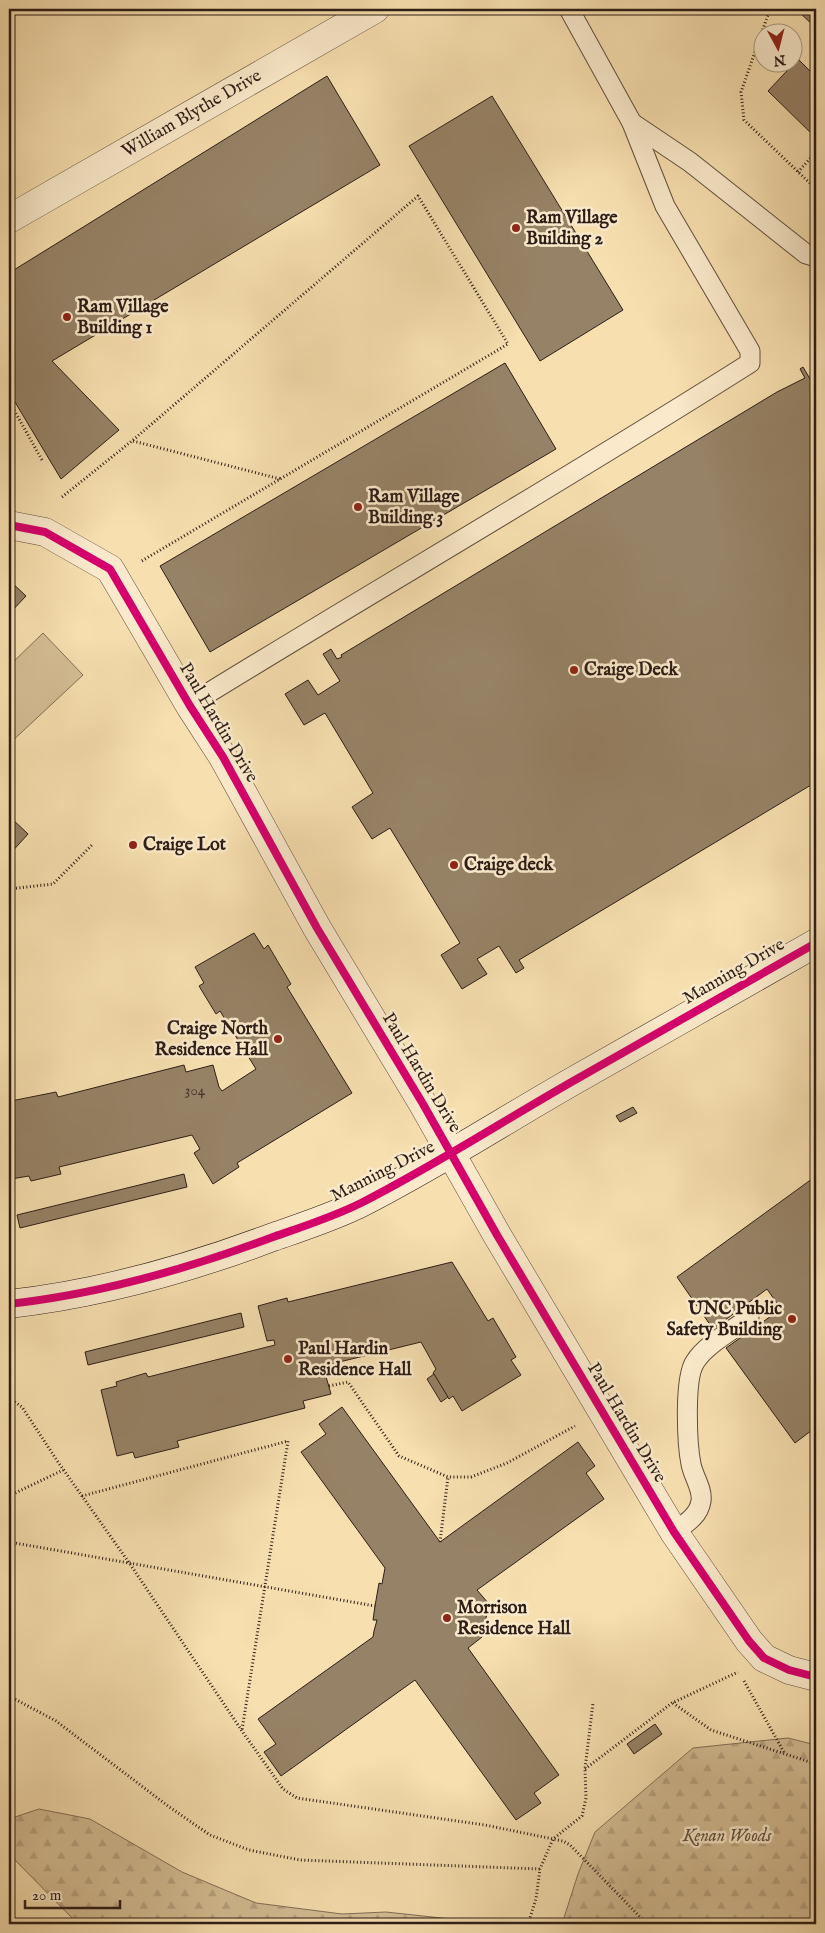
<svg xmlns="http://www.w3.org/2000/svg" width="825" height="1933" viewBox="0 0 825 1933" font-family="'IM FELL English',serif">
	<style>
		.grass { fill: #d5be95; stroke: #816e56 }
		.forest { fill: url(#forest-firs); stroke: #816e56 }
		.building { fill: #968266; stroke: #2d1d17 }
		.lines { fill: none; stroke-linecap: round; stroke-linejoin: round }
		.lane-casing { stroke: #604e3d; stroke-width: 21 }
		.street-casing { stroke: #604e3d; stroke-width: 29 }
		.secondary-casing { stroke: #2d1d17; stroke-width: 29 }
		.path { stroke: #2d1d17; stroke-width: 3; stroke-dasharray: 1 2.5; stroke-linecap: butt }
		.lane { stroke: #faeacb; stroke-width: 19 }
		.street { stroke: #faeacb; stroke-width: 28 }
		.secondary { stroke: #faeacb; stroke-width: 28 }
		.cycleway-casing { stroke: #faeacb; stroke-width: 11 }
		.cycleway { stroke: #d6006c; stroke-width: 8 }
		.poi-dot { fill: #8f2418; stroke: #faeacb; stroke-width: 2 }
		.labels { text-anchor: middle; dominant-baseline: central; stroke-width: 5; stroke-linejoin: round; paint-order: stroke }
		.number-label { font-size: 15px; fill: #47362b }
		.street-label { font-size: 18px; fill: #2d1d17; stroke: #faeacb }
		.poi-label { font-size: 18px; font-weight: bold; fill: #2d1d17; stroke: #faeacb; text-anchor: start }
		.park-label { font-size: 18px; font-style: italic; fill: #5f4d3d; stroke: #faeacb }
	</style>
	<defs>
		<pattern id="forest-firs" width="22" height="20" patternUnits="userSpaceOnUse" patternTransform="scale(1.25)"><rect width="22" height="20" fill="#d5be95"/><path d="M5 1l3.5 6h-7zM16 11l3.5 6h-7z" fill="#b7a380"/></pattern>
	</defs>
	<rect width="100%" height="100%" fill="#f7dfaf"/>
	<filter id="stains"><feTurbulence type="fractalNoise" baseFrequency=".004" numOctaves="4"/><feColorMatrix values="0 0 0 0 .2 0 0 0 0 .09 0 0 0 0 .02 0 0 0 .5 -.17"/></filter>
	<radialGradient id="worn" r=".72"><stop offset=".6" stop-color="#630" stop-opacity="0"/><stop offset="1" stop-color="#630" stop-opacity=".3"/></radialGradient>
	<path class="grass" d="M43 633 83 675 9 744V666Z"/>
	<g class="forest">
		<path d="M788 1738 816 1745V1924H562L578 1874 595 1832 693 1748Z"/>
		<path d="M39 1809 90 1819 182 1872 256 1903 342 1914 386 1912 460 1920 468 1924H78L9 1854V1823L15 1817Z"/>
	</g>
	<g class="building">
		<path d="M796 9H816V28Z"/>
		<path d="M798 59 816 77V138L768 91Z"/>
		<path d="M327 76 380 165 52 361 119 430 61 479 9 392V273Z"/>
		<path d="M492 96 623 310 540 361 409 146Z"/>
		<path d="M505 363 556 449 210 652 160 566Z"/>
		<path d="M803 367 816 389V782L519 960 524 968 516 973 499 946 477 959 487 974 462 989 441 955 460 943 390 828 372 839 352 807 373 793 325 713 304 725 285 694 308 680 318 695 340 681 323 654 331 649 337 659 342 657 341 655 777 392 805 378 800 369Z"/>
		<path d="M9 580 26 596 9 614Z"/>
		<path d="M9 816 28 834 9 855Z"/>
		<path d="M254 933 264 949 268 945 291 984 287 987 352 1093 237 1163 239 1167 213 1184 194 1153 200 1149 192 1135 59 1167 61 1174 31 1181 29 1176 11 1179 9 1168V1109L13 1108 11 1101 56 1092 58 1097 184 1065 186 1072 213 1065 219 1087 222 1091 256 1069 220 1011 216 1014 199 986 204 983 195 967Z"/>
		<path d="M633 1107 637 1113 620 1122 616 1116Z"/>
		<path d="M184 1174 187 1187 20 1228 17 1215Z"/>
		<path d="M816 1176V1427L795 1443 726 1348 781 1309 767 1289 713 1329 677 1277Z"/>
		<path d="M452 1262 488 1321 493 1318 516 1357 511 1360 521 1375 462 1411 453 1396 449 1399 433 1373 436 1369 421 1342 323 1366 331 1394 303 1401 305 1408 177 1441 179 1447 135 1458 133 1452 117 1456 101 1390 117 1386 116 1382 146 1373 148 1377 275 1345 274 1340 267 1341 258 1306 287 1298 288 1302Z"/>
		<path d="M241 1313 244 1327 88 1365 85 1352Z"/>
		<path d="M434 1374 448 1397 441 1402 427 1379Z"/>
		<path d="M342 1407 440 1542 578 1442 595 1466 586 1473 604 1499 477 1590 489 1604 482 1637 468 1648 559 1775 534 1793 541 1803 516 1820 415 1680 281 1776 264 1752 276 1744 258 1719 373 1637 374 1631 377 1620H373L375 1606 379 1583 382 1584 385 1568 301 1452 326 1434 319 1424Z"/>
		<path d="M655 1724 662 1734 634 1754 627 1744Z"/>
	</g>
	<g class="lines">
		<g class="lane-casing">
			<g id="lane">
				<path d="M632 123 690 162 806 254 816 257"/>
				<path d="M190 706 210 692C389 582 572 476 750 363V351L665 206 632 123 569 9"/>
				<path d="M674 1532C685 1524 699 1516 701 1501 703 1489 693 1476 691 1464 687 1444 684 1378 695 1362 705 1345 733 1330 749 1318"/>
			</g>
		</g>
		<g class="street-casing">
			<g id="street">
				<path d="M9 219 375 9"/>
				<path d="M9 525 45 532 110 569 190 706 223 757 317 928 423 1104 497 1235 674 1532 749 1641 764 1658 789 1670 816 1677"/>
			</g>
		</g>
		<g class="secondary-casing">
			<path id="secondary" d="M9 1304C99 1294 188 1269 273 1237 302 1227 333 1217 361 1203 434 1166 503 1121 575 1080 655 1034 736 989 816 943"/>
		</g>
		<g class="path">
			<path d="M770 9 741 92 744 120 816 189"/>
			<path d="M798 172 816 152"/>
			<path d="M9 401 42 460"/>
			<path d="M133 441 280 479"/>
			<path d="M62 497 133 440 418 196 508 344 140 562"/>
			<path d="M9 889 53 884 92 845"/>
			<path d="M329 1386 348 1382 399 1456 448 1477H471L507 1463 575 1426"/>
			<path d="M9 1398 22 1407 58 1462 130 1564 242 1731 283 1789 297 1798 485 1825 563 1841 570 1845 647 1924"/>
			<path d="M9 1496 63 1470"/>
			<path d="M82 1496 288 1441 242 1730"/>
			<path d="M9 1542 375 1606"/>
			<path d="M440 1542 448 1477"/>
			<path d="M744 1681 785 1754"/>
			<path d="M9 1696 56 1721 168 1806 210 1835 249 1850 300 1860 540 1869"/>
			<path d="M673 1703 711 1730 816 1764"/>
			<path d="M585 1769 672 1703 738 1672"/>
			<path d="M528 1924 536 1899 540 1869 553 1839 582 1816 586 1798 585 1769 593 1703"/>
		</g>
		<use href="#lane" class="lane"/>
		<use href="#street" class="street"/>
		<use href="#secondary" class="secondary"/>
		<g class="cycleway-casing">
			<g id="cycleway">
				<path d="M9 525 45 532 110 569 190 706 223 757 317 928 423 1104 497 1235 674 1532 749 1641 764 1658 789 1670 816 1677"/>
				<path d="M9 1304C99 1294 188 1269 273 1237 302 1227 333 1217 361 1203 434 1166 503 1121 575 1080 655 1034 736 989 816 943"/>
			</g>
		</g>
		<use href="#cycleway" class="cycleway"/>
	</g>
	<g class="poi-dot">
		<circle cx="516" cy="228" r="5"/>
		<circle cx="67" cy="317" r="5"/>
		<circle cx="358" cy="507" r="5"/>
		<circle cx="574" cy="670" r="5"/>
		<circle cx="133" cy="845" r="5"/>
		<circle cx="454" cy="865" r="5"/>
		<circle cx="278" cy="1039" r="5"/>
		<circle cx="792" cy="1319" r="5"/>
		<circle cx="288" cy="1359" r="5"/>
		<circle cx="447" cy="1618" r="5"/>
	</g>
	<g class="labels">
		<g class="number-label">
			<text x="195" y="1090">304</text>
		</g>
		<g class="street-label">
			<text transform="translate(192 114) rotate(-30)">William Blythe Drive</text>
			<text transform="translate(218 723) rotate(59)">Paul Hardin Drive</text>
			<text transform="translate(734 972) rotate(-30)">Manning Drive</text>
			<text transform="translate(421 1073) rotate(59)">Paul Hardin Drive</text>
			<text transform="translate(383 1172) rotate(-27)">Manning Drive</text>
			<text transform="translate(626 1423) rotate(59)">Paul Hardin Drive</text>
		</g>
		<g class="poi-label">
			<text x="526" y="218">Ram Village<tspan x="526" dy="21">Building 2</tspan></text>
			<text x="77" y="307">Ram Village<tspan x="77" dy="21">Building 1</tspan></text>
			<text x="368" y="497">Ram Village<tspan x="368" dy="21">Building 3</tspan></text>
			<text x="584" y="670">Craige Deck</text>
			<text x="143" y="845">Craige Lot</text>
			<text x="464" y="865">Craige deck</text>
			<text x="268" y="1029" text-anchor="end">Craige North<tspan x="268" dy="21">Residence Hall</tspan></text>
			<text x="782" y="1309" text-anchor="end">UNC Public<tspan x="782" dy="21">Safety Building</tspan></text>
			<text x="298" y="1349">Paul Hardin<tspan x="298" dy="21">Residence Hall</tspan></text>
			<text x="457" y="1608">Morrison<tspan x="457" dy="21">Residence Hall</tspan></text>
		</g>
		<g class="park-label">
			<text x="727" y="1836">Kenan Woods</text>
		</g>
	</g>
	<rect width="825" height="1933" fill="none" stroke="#f7dfaf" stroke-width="30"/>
	<rect x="10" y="10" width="805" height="1913" fill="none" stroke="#2d1d17" stroke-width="2.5"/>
	<rect x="15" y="15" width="795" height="1903" fill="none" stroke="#2d1d17"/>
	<g transform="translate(778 48) rotate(173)"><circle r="24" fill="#faeacb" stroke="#a89883"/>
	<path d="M0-4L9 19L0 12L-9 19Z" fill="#8f2418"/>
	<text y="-8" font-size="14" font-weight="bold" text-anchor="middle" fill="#2d1d17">N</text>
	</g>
	<path d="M25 1900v8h95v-8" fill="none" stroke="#2d1d17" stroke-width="2.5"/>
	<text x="32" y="1900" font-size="15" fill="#2d1d17" stroke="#faeacb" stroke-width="4" paint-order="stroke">20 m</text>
	<rect width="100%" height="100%" filter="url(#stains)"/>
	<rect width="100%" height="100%" fill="url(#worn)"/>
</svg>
